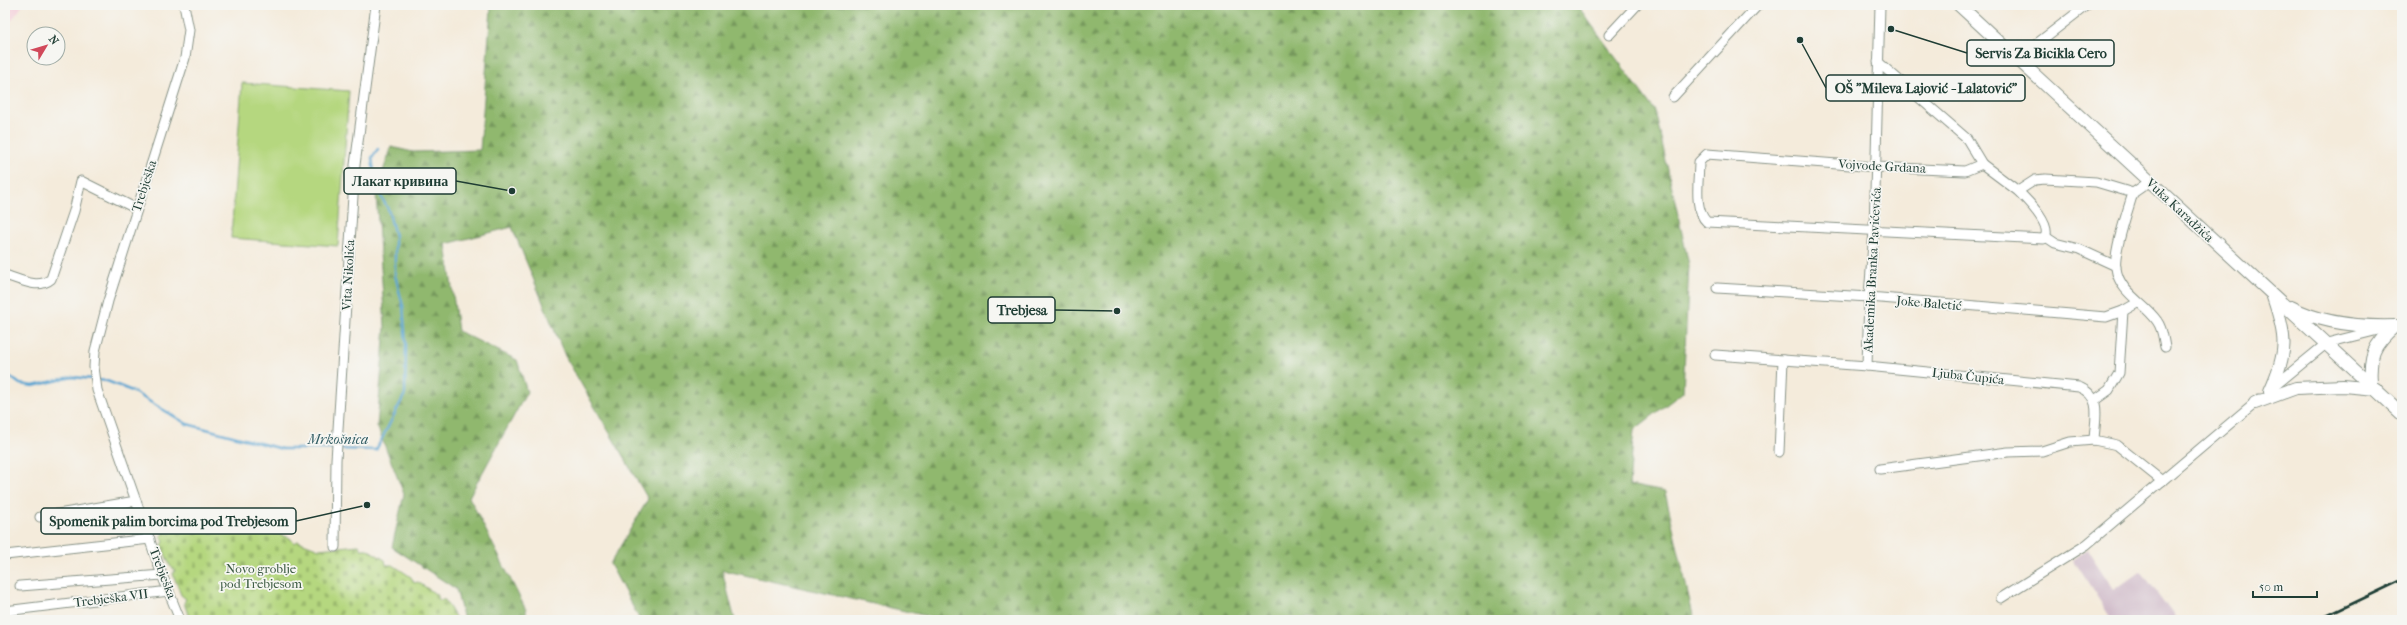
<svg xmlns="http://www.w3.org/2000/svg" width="2407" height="625" viewBox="0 0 2407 625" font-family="'IM FELL French Canon',serif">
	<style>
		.built { fill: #f5cfda }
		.industrial { fill: #d1bdcb }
		.forest { fill: url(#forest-firs); stroke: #587a51 }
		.cemetery { fill: url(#cemetery-stones); stroke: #6a8a5a }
		.garden { fill: #b5d77f; stroke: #6a8a5a }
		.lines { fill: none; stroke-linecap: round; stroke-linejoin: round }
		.stream { stroke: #5aa5d2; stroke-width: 2.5 }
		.street-casing { stroke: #8a9488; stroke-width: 11 }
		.secondary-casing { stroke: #8a9488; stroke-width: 14 }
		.street { stroke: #fff; stroke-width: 9 }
		.secondary { stroke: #fff; stroke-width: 12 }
		.rail { stroke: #1f3d34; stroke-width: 2.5 }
		.labels { text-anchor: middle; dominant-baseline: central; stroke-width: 3.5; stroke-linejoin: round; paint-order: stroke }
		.street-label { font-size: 13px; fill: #1f3d34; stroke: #f6f6f2 }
		.park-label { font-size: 13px; fill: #3d5c43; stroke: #f6f6f2 }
		.water-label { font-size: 14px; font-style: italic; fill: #315c63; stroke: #f6f6f2 }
		.leader { fill: none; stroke: #1f3d34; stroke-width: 1.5 }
		.callout-dot { fill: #1f3d34; stroke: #f6f6f2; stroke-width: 1.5 }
		.callout { fill: #f6f6f2; stroke: #1f3d34; stroke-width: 1.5 }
		.callout-label { font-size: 14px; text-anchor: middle; font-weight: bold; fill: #1f3d34 }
	</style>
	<defs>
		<pattern id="forest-firs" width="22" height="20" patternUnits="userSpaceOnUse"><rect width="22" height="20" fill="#90b86e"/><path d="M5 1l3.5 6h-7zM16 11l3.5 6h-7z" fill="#75975b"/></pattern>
		<pattern id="cemetery-stones" width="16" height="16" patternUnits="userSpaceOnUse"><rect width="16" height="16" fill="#b5d77f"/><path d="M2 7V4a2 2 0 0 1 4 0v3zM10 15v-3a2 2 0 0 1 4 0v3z" fill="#9bb96e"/></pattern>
	</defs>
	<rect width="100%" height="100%" fill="#f6f6f2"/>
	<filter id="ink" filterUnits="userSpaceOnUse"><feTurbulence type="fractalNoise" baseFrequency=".025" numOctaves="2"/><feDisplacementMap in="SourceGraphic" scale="8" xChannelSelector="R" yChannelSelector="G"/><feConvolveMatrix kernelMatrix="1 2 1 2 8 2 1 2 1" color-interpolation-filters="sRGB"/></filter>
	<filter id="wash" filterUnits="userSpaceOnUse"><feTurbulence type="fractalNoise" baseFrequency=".012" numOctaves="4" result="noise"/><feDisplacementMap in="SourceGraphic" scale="16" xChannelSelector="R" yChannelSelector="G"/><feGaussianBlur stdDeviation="0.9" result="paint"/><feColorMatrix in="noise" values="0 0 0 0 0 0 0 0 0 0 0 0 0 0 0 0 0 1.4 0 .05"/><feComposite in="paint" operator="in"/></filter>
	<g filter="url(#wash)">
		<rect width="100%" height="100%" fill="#f4ebdb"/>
		<path class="built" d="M5 5H23L5 29Z"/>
		<path class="industrial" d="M2087 549 2114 590 2141 571 2177 620H2112L2073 559Z"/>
		<path class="forest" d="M489 5H1577L1655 111 1689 265 1683 392 1634 430 1629 485 1665 492 1694 620H945L722 570 735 620H640L610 564 648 499 565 356 512 227 446 244 458 331 517 360 527 392 469 497 526 610V620H464L456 589 392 547 404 494 377 426 385 327 376 193 391 147 413 152 480 150 491 9Z"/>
		<path class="cemetery" d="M173 530 191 531 194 534 199 531H217L222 534 226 531H270L290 538 294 543 298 541 319 549 359 545 361 549H367L385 560 386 565H393L411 577 414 583 418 582 437 595 439 600H445L457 620H190L184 603 186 599 181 595 173 574 175 570 170 566 162 546 164 541 160 537 165 531 170 534Z"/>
		<path class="garden" d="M242 83 349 91 338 246 231 238Z"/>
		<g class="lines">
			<g class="stream">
				<path d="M5 373 20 384 33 386 72 377 93 379"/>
				<path d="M98 380 107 381 132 391 187 424 282 449H334"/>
				<path d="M339 449 376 450 405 394 406 344 403 306 395 275V236L388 209 376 187 372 158 378 149"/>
			</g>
		</g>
	</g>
	<g filter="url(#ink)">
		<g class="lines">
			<g class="street-casing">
				<g id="street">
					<path d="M1609 35 1637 5"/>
					<path d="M2017 59 2087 5"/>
					<path d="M1878 62 1967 139 1982 164"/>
					<path d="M1673 97 1758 5"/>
					<path d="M2018 191C2027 200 2054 226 2044 239L1707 222C1693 209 1699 180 1699 162L1707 154 1876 167 1965 171 1982 164 2018 191 2035 180 2045 179 2096 182 2133 193 2149 182"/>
					<path d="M2133 193C2128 210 2113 252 2116 268 2119 293 2145 303 2157 321 2163 329 2163 338 2165 347"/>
					<path d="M2046 237 2055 243 2079 249 2116 266"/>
					<path d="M5 275C19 279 38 290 51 279L74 211 81 181 137 209"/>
					<path d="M1717 288 1869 297 2106 317 2123 311 2137 303"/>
					<path d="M1715 355 1867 366 2079 387C2103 397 2095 418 2094 440"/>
					<path d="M1867 366 1869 297 1874 230 1880 5"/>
					<path d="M2272 388 2327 343 2402 324"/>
					<path d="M2095 400 2109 390 2119 373 2123 311"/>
					<path d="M1779 452 1783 360"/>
					<path d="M1880 469 2008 452 2042 451 2070 442 2094 440 2117 445 2162 481"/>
					<path d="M40 517 136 501"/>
					<path d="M335 547 336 460 355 165 376 5"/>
					<path d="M5 555 150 539"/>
					<path d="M20 586 162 575"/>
					<path d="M2001 598 2086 545 2259 399"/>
					<path d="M5 611 169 591"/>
					<path d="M180 620 162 575 97 390 94 367 95 351 108 301 185 58 189 30 184 5"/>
				</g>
			</g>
			<g class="secondary-casing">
				<g id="secondary">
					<path d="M1959 5 2402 414"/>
					<path d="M2291 307C2322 324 2360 327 2395 326"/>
					<path d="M2371 384C2369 356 2373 345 2395 326"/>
					<path d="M2270 391C2288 352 2287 337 2273 297"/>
					<path d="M2255 403 2296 388 2343 386 2376 389"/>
				</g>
			</g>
			<use href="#street" class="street"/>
			<use href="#secondary" class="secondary"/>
			<path class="rail" d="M2318 620 2402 580"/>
		</g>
	</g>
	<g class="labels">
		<g class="street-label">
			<text transform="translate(1882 166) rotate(3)">Vojvode Grdana</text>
			<text transform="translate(144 186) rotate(-72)">Trebješka</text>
			<text transform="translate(2180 210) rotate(43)">Vuka Karadžića</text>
			<text transform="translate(1872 270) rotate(-87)">Akademika Branka Pavićevića</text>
			<text transform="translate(348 275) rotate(-87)">Vita Nikolića</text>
			<text transform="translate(1929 303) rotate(5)">Joke Baletić</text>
			<text transform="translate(1968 376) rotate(6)">Ljuba Čupića</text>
			<text transform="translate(163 573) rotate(69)">Trebješka</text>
			<text transform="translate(111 598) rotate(-7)">Trebješka VII</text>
		</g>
		<g class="park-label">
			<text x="261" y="568">Novo groblje<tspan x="261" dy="15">pod Trebjesom</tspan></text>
		</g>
		<g class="water-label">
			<text x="338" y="439">Mrkošnica</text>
		</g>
	</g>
	<path class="leader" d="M1891 29L1967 53M1800 40L1826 88M512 191L456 181M1117 311L1055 310M367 505L296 521"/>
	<g class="callout-dot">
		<circle cx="1891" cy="29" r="4"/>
		<circle cx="1800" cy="40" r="4"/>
		<circle cx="512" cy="191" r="4"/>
		<circle cx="1117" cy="311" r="4"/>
		<circle cx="367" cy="505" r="4"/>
	</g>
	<g class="callout">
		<rect x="1967" y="40" width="147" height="26" rx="4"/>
		<rect x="1826" y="75" width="199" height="26" rx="4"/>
		<rect x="344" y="168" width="112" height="26" rx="4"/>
		<rect x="988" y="297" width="67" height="26" rx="4"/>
		<rect x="41" y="508" width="255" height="26" rx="4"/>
	</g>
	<g class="callout-label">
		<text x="2041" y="58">Servis Za Bicikla Cero</text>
		<text x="1926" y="93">OŠ "Mileva Lajović - Lalatović"</text>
		<text x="400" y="186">Лакат кривина</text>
		<text x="1022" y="315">Trebjesa</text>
		<text x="169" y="526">Spomenik palim borcima pod Trebjesom</text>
	</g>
	<rect width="2407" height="625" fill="none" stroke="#f6f6f2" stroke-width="20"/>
	<g transform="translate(46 46) rotate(52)"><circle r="19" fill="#f6f6f2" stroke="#a0aca6"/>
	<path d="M0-3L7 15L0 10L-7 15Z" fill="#d1495b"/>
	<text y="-6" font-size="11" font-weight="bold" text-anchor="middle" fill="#1f3d34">N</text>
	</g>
	<path d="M2253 591v6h64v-6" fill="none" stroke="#1f3d34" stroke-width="2"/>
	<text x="2259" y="591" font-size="12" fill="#1f3d34" stroke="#f6f6f2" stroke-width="3" paint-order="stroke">50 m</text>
</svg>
